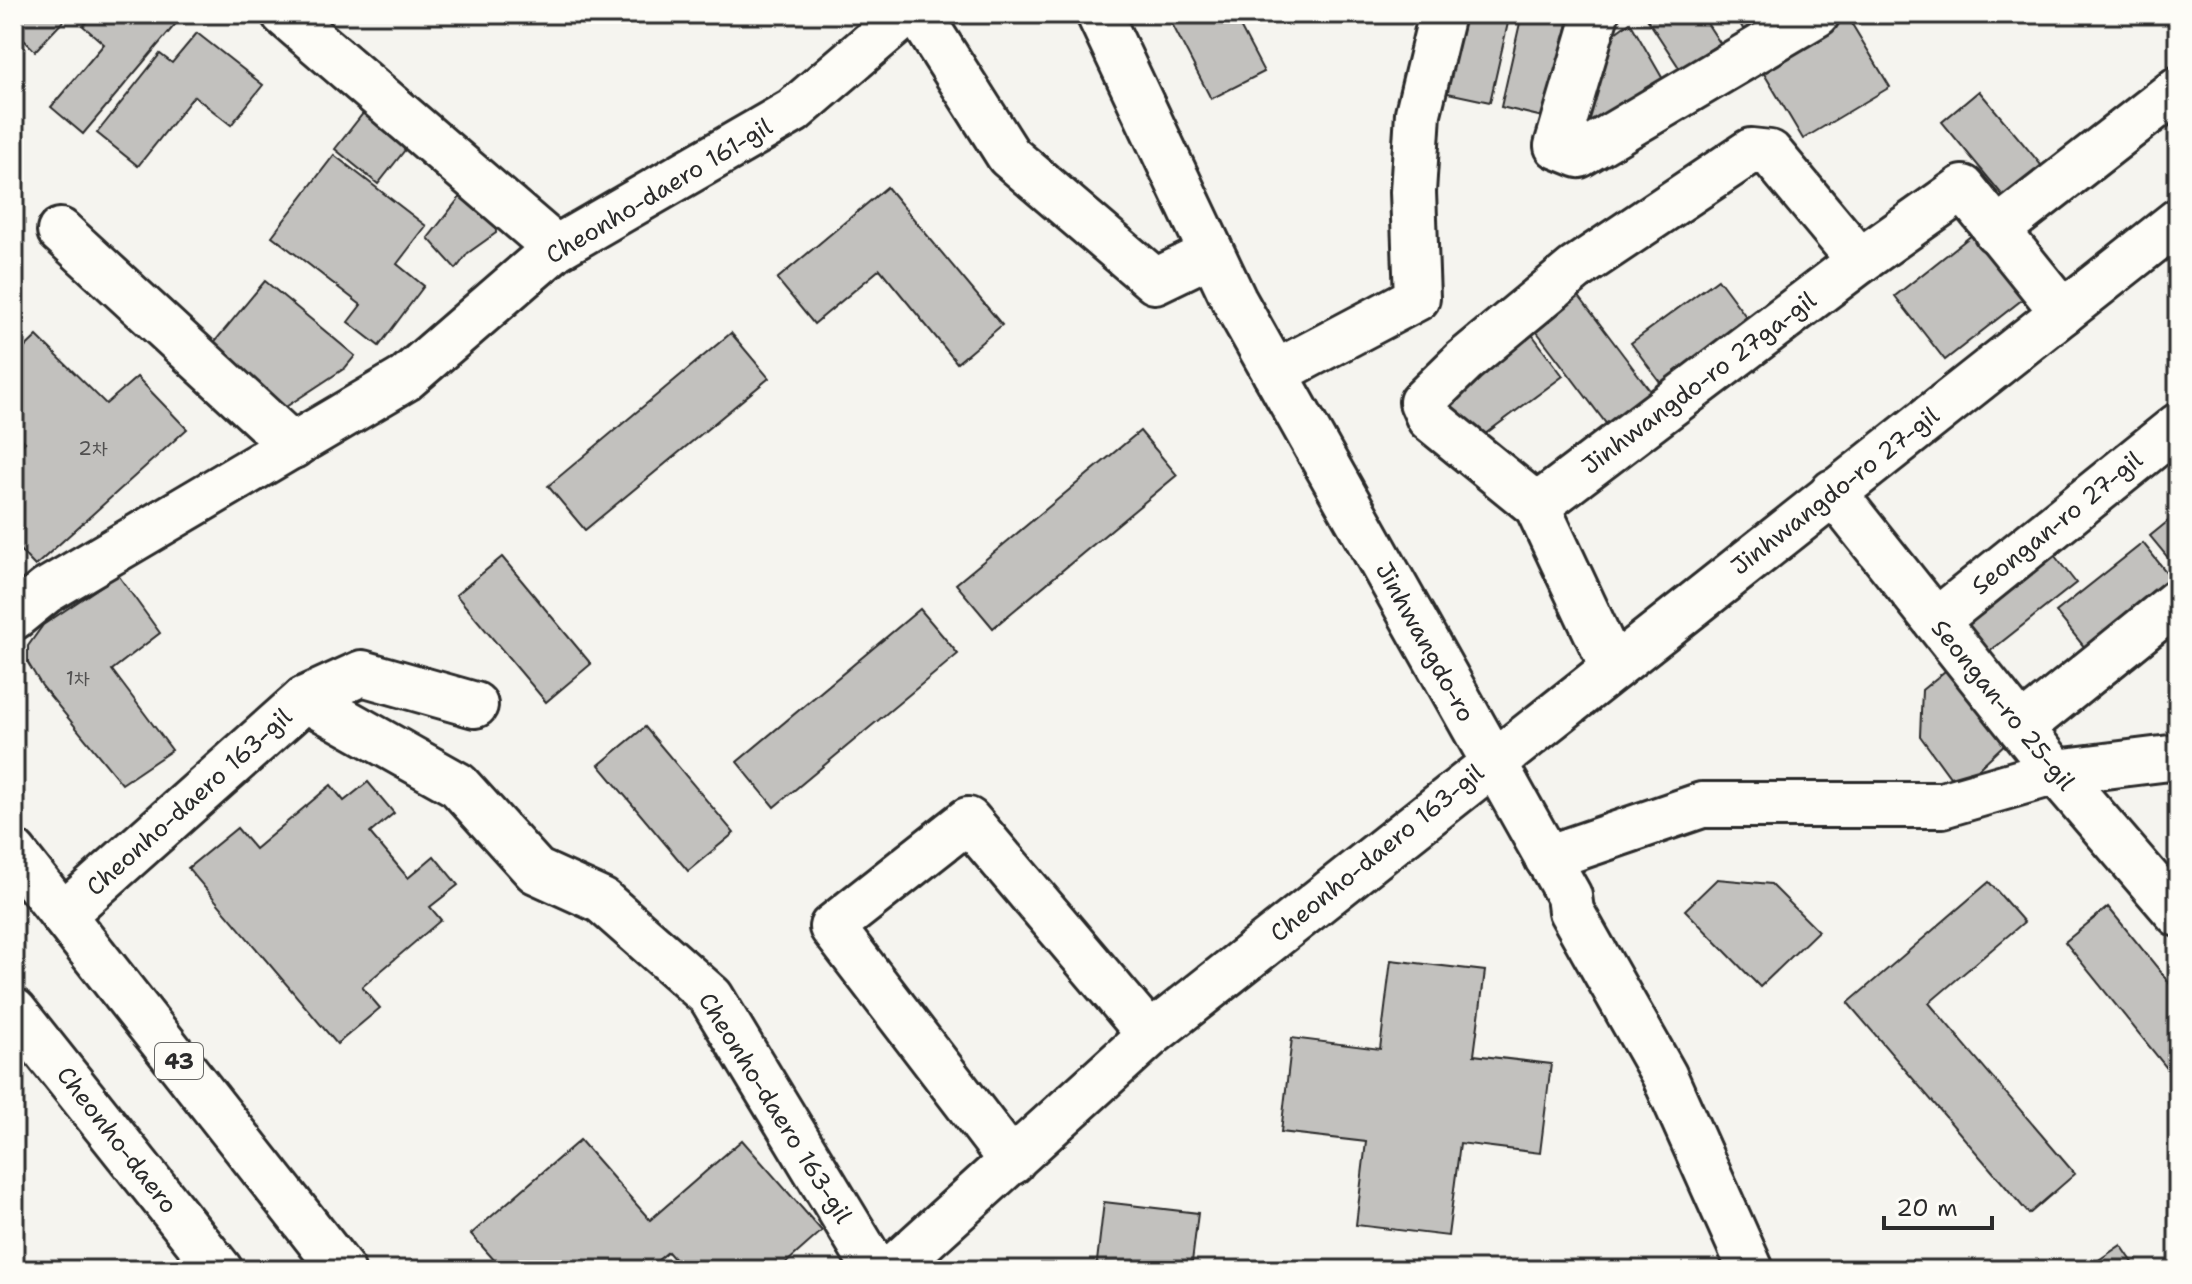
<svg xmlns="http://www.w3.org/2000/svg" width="2192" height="1284" viewBox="0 0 2192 1284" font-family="'Shantell Sans','Poor Story',sans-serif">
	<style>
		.building { fill: #c2c1be; stroke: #2b2b2b; stroke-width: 2 }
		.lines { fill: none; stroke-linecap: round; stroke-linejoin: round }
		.minor-casing { stroke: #2b2b2b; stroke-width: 50 }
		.major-casing { stroke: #2b2b2b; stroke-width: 50 }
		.minor { stroke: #fdfcf7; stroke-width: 44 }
		.major { stroke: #fdfcf7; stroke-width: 44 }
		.labels { text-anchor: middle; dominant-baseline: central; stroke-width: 6; stroke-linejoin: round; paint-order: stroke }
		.number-label { font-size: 20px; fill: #515050 }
		.shield { fill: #fdfcf7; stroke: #6a6a68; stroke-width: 2 }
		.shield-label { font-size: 22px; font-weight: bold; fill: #2b2b2b }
		.street-label { font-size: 24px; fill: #2b2b2b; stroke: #fdfcf7 }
	</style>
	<rect width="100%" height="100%" fill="#f5f4ef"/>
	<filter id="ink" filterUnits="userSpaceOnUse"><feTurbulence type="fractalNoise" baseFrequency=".0125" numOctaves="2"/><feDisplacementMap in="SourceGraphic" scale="16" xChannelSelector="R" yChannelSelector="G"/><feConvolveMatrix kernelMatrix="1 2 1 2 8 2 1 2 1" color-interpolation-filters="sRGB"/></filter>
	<g filter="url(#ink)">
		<g class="building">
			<path d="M14 14H70L35 51 14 30Z"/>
			<path d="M93 14H184L83 134 51 107 104 44 83 26Z"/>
			<path d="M1167 14H1242L1235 17 1264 72 1211 99Z"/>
			<path d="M1461 14H1510L1490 102 1443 92Z"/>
			<path d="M1522 14H1570L1547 118 1501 107Z"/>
			<path d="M1644 14H1701L1720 43 1680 69Z"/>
			<path d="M1735 14H1770L1743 29Z"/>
			<path d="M1847 16 1890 87 1803 139 1760 67Z"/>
			<path d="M1630 22 1664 81 1580 133 1592 50Z"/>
			<path d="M197 33 263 85 231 125 194 96 138 166 97 133 160 54 172 63Z"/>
			<path d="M1979 91 2047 172 2009 203 1942 122Z"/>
			<path d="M372 102 416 136 378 184 335 149Z"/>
			<path d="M334 155 426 226 397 264 424 286 379 346 348 322 361 305 272 236Z"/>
			<path d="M468 187 495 209 496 233 468 253 456 269 428 238Z"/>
			<path d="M887 187 1002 325 957 363 880 269 814 324 777 279Z"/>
			<path d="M1977 231 2028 295 1945 360 1895 296Z"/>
			<path d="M1718 279 1750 322 1663 386 1631 343Z"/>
			<path d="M265 281 355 356 345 368 278 412 206 352Z"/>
			<path d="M1578 295 1652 393 1608 426 1534 328Z"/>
			<path d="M731 333 769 378 585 530 548 486Z"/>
			<path d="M1531 333 1563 376 1477 440 1445 397Z"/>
			<path d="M37 336 106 404 137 377 187 429 35 566 14 544V454L25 442 14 431V358Z"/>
			<path d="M1140 431 1177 475 993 628 956 584Z"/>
			<path d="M2178 513V570L2150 536Z"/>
			<path d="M2143 543 2172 579 2085 648 2056 612Z"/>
			<path d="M2047 546 2076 583 1989 652 1960 616Z"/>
			<path d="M502 557 591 664 546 702 456 595Z"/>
			<path d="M118 575 160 633 112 670 172 750 122 784 42 686 28 663V646L43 625Z"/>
			<path d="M920 609 958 654 774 807 737 762Z"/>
			<path d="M1956 662 2010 739 1978 769 1950 777 1920 736 1922 690Z"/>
			<path d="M645 727 734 833 688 871 599 765Z"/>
			<path d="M368 782 394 813 370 833 408 878 434 856 458 885 430 907 441 920 362 987 380 1008 337 1044 188 868 237 828 255 849 331 785 344 801Z"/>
			<path d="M1717 879 1771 884 1818 931 1760 987 1685 910Z"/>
			<path d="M1989 882 2024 922 1929 1003 2075 1174 2029 1214 1848 1003Z"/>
			<path d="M2108 907 2178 993V1082L2065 942Z"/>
			<path d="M1391 960 1485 971 1474 1055 1551 1064 1540 1153 1460 1143 1448 1236 1356 1225 1366 1142 1281 1132 1292 1038 1380 1049Z"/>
			<path d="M580 1140 650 1220 742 1140 822 1231 778 1270H684L668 1252 646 1270H503L471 1234Z"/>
			<path d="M1104 1202 1198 1213 1191 1270H1096Z"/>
			<path d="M2121 1245 2138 1270H2084Z"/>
		</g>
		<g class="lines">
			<g class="minor-casing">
				<g id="minor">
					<path d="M284 14 556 248"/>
					<path d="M919 14 1009 156 1155 281 1211 254"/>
					<path d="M1099 14 1234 300 1569 896 1571 911 1664 1075 1751 1270"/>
					<path d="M1596 14 1557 146 1579 155 1817 14"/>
					<path d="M60 231 293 446"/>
					<path d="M1996 231 2178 89"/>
					<path d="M1275 373 1417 298 1413 192 1418 113 1442 14"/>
					<path d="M1833 492 2056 772 2178 914"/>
					<path d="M1537 506 1860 261 1963 188 2063 312"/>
					<path d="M14 617 46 591 405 379 556 248 793 111 906 14"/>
					<path d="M1936 621 2178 426"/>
					<path d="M1612 666 1537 506 1429 418 1422 402 1464 361 1575 269 1751 151 1770 153 1860 261"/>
					<path d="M305 699 362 673 475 705"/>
					<path d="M2021 728 2178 601"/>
					<path d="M1547 858 1702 805H1942L2056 772 2178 757"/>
					<path d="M65 913 305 699 458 785 536 871 602 901 711 997 876 1270"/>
					<path d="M1012 1162 832 927 968 820 1150 1035"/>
					<path d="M891 1270 1150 1035 2178 221"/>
				</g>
			</g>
			<g class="major-casing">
				<g id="major">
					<path d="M14 853 342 1270"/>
					<path d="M14 1011 220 1270"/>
				</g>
			</g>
			<use href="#minor" class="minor"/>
			<use href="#major" class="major"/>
		</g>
	</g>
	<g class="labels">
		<g class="number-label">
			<text x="93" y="448">2차</text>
			<text x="78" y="678">1차</text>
		</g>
		<rect class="shield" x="155" y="1043" width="48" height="36" rx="6"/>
		<g class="shield-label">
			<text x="179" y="1061">43</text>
		</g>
		<g class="street-label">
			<text transform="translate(659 191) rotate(-31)">Cheonho-daero 161-gil</text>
			<text transform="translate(1699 383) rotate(-37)">Jinhwangdo-ro 27ga-gil</text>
			<text transform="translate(1835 491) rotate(-38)">Jinhwangdo-ro 27-gil</text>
			<text transform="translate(2057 523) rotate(-39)">Seongan-ro 27-gil</text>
			<text transform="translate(1425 642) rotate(61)">Jinhwangdo-ro</text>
			<text transform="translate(2003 705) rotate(51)">Seongan-ro 25-gil</text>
			<text transform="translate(189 802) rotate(-42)">Cheonho-daero 163-gil</text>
			<text transform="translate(1377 853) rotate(-39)">Cheonho-daero 163-gil</text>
			<text transform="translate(775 1108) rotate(58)">Cheonho-daero 163-gil</text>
			<text transform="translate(117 1140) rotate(52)">Cheonho-daero</text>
		</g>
	</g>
	<rect width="2192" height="1284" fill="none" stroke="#fdfcf7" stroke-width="48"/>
	<rect x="24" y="24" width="2144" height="1236" fill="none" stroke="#2b2b2b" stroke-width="3" filter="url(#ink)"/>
	<path d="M1884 1216v12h108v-12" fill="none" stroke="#2b2b2b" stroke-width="4"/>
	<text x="1896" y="1216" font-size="24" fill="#2b2b2b" stroke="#fdfcf7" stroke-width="6" paint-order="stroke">20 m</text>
</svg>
